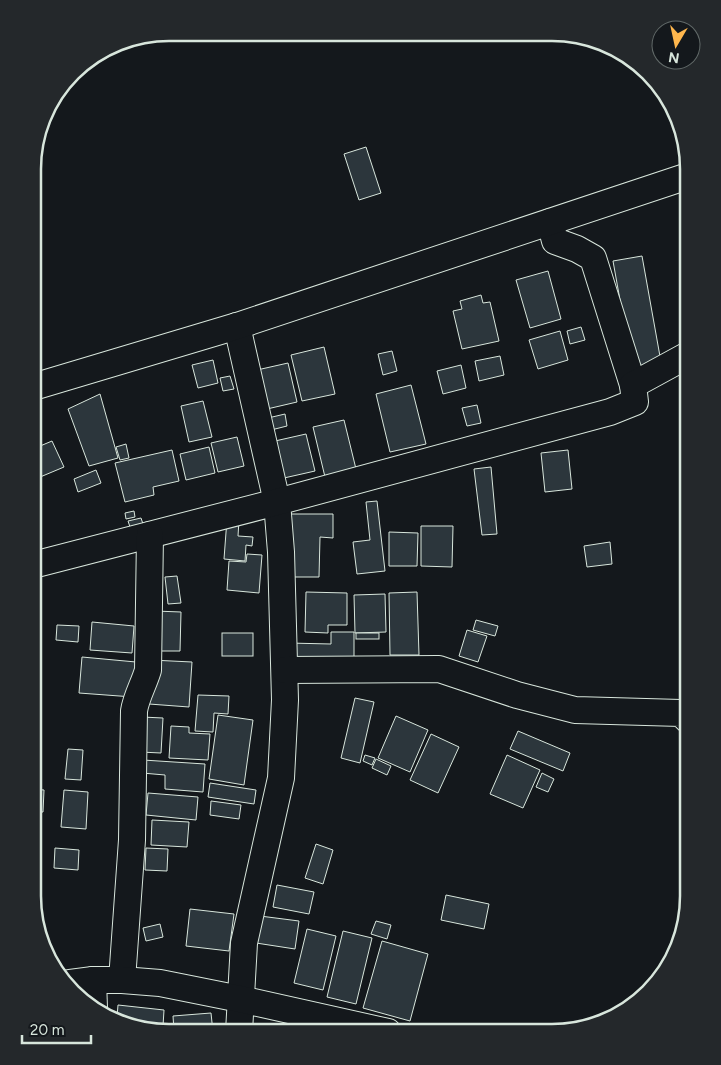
<svg xmlns="http://www.w3.org/2000/svg" width="721" height="1065" viewBox="0 0 721 1065" font-family="Figtree,sans-serif">
	<style>
		.green { fill: #1a2d24; stroke: #939e99 }
		.building { fill: #2c363c; stroke: #d8e6dc }
		.lines { fill: none; stroke-linecap: round; stroke-linejoin: round }
		.minor-casing { stroke: #d8e6dc; stroke-width: 28 }
		.minor { stroke: #14181c; stroke-width: 26 }
		.rim { fill: none; stroke: #d8e6dc; stroke-width: 2.5 }
	</style>
	<rect width="100%" height="100%" fill="#14181c"/>
	<path class="green" d="M682 841 688 843V905L680 930Z"/>
	<g class="building">
		<path d="M366 147 381 193 359 200 344 154Z"/>
		<path d="M642 256 661 362 632 367 613 261Z"/>
		<path d="M548 271 561 319 530 328 516 280Z"/>
		<path d="M481 295 483 303 490 302 499 341 462 349 453 311 462 309 460 301Z"/>
		<path d="M581 327 585 340 570 344 567 331Z"/>
		<path d="M560 331 568 360 538 369 529 340Z"/>
		<path d="M324 347 335 394 302 401 291 355Z"/>
		<path d="M392 351 397 371 383 375 378 354Z"/>
		<path d="M500 356 504 375 479 381 475 361Z"/>
		<path d="M213 360 218 383 198 388 192 365Z"/>
		<path d="M288 363 297 402 267 409 257 370Z"/>
		<path d="M461 365 466 388 443 394 437 371Z"/>
		<path d="M230 376 234 389 223 391 220 378Z"/>
		<path d="M411 385 426 444 390 452 376 394Z"/>
		<path d="M100 394 118 458 89 466 68 409Z"/>
		<path d="M203 401 212 437 189 442 181 406Z"/>
		<path d="M477 405 481 423 467 426 462 408Z"/>
		<path d="M285 414 287 426 271 430 268 418Z"/>
		<path d="M344 420 356 469 325 477 313 427Z"/>
		<path d="M306 434 315 471 284 478 275 441Z"/>
		<path d="M237 437 244 466 218 472 211 443Z"/>
		<path d="M52 441 64 467 33 480V449Z"/>
		<path d="M126 444 129 458 120 460 116 447Z"/>
		<path d="M209 447 215 473 186 480 180 454Z"/>
		<path d="M172 450 179 481 153 487 154 495 125 502 115 463Z"/>
		<path d="M568 450 572 489 545 492 541 453Z"/>
		<path d="M491 467 497 534 482 535 474 469Z"/>
		<path d="M96 470 101 483 78 492 74 479Z"/>
		<path d="M377 501 385 571 357 574 353 542 370 540 366 502Z"/>
		<path d="M134 511 135 517 126 519 125 513Z"/>
		<path d="M291 514H333V538L320 537 319 577H290Z"/>
		<path d="M141 518 144 527 131 530 128 521Z"/>
		<path d="M227 519 239 520 238 536 253 537 252 546 246 545 245 561 224 559Z"/>
		<path d="M421 526H453L452 567 421 566Z"/>
		<path d="M389 532 418 533 417 566H389Z"/>
		<path d="M610 542 612 564 587 567 584 546Z"/>
		<path d="M247 554 262 555 259 593 227 590 229 561 246 562Z"/>
		<path d="M177 576 181 603 168 604 165 577Z"/>
		<path d="M306 592 347 593V625H328V633L305 632Z"/>
		<path d="M417 592 419 655H390L389 593Z"/>
		<path d="M385 594 386 632 355 633 354 595Z"/>
		<path d="M155 611 181 612 180 651H153Z"/>
		<path d="M476 620 498 626 495 636 473 630Z"/>
		<path d="M92 622 134 626 132 653 90 650Z"/>
		<path d="M57 625 79 626 78 642 56 640Z"/>
		<path d="M467 630 487 636 478 662 459 656Z"/>
		<path d="M331 632H354V659L288 658V643L331 644Z"/>
		<rect x="222" y="633" width="31" height="23"/>
		<rect x="356" y="633" width="23" height="6"/>
		<path d="M82 657 136 662 133 697 79 693Z"/>
		<path d="M151 660 192 662 189 707 149 704Z"/>
		<path d="M198 695 229 696 228 714 214 713 213 732 195 731Z"/>
		<path d="M355 698 374 702 360 763 341 758Z"/>
		<path d="M218 715 253 720 244 785 209 779Z"/>
		<path d="M396 716 428 730 410 772 378 758Z"/>
		<path d="M142 717 163 718 161 753 140 752Z"/>
		<path d="M171 726 189 727V733L210 734 208 760 169 758Z"/>
		<path d="M518 731 570 753 563 771 510 749Z"/>
		<path d="M431 734 459 747 438 793 410 780Z"/>
		<path d="M68 749 83 750 81 780 65 779Z"/>
		<path d="M365 755 375 758 372 765 363 761Z"/>
		<path d="M507 755 540 770 523 808 490 794Z"/>
		<path d="M376 759 391 766 387 775 372 768Z"/>
		<path d="M143 760 205 764 203 792 165 789V775L142 773Z"/>
		<path d="M542 773 554 779 548 792 536 787Z"/>
		<path d="M210 783 256 790 254 804 208 797Z"/>
		<path d="M33 789 44 790 43 812H33Z"/>
		<path d="M64 790 88 792 86 829 61 827Z"/>
		<path d="M148 793 198 797 196 820 146 815Z"/>
		<path d="M211 801 241 805 239 819 210 815Z"/>
		<path d="M152 820 189 822 187 847 151 845Z"/>
		<path d="M316 844 333 850 323 884 305 878Z"/>
		<path d="M55 848 79 850 78 870 54 868Z"/>
		<path d="M146 848 168 849 167 871 145 870Z"/>
		<path d="M277 885 314 892 309 914 273 907Z"/>
		<path d="M446 895 489 904 484 929 441 920Z"/>
		<path d="M190 909 234 914 229 951 186 946Z"/>
		<path d="M260 916 299 921 295 949 256 943Z"/>
		<path d="M376 921 391 925 387 939 371 934Z"/>
		<path d="M160 924 163 937 146 941 143 928Z"/>
		<path d="M307 929 336 936 323 990 294 983Z"/>
		<path d="M343 931 372 938 356 1004 327 997Z"/>
		<path d="M382 941 428 954 410 1021 363 1008Z"/>
		<path d="M118 1005 164 1010 163 1026 129 1022 117 1017Z"/>
		<path d="M211 1013 213 1032 174 1031 173 1016Z"/>
	</g>
	<g class="lines">
		<g class="minor-casing">
			<g id="minor">
				<path d="M550 222 555 241 577 249 593 258 633 385"/>
				<path d="M237 326 277 502 281 552 285 700 281 778 244 943 239 1032"/>
				<path d="M33 387 237 326 688 176"/>
				<path d="M33 565 277 502 610 412 635 402 633 385 688 355"/>
				<path d="M285 670 439 669 517 695 575 710 681 713 688 720"/>
				<path d="M93 980 94 1008"/>
				<path d="M122 980 132 840 134 711C136 697 144 684 148 670L150 535"/>
				<path d="M70 983 93 980H122L160 983 240 999 388 1032"/>
			</g>
		</g>
		<use href="#minor" class="minor"/>
	</g>
	<path d="M0 0H721V1065H0ZM169 41H552A128 128 0 0 1 680 169V896A128 128 0 0 1 552 1024H169A128 128 0 0 1 41 896V169A128 128 0 0 1 169 41Z" fill="#24282b" fill-rule="evenodd"/>
	<path class="rim" d="M169 41H552A128 128 0 0 1 680 169V896A128 128 0 0 1 552 1024H169A128 128 0 0 1 41 896V169A128 128 0 0 1 169 41Z"/>
	<g transform="translate(676 45) rotate(189)"><circle r="24" fill="#14181c" stroke="#626a69"/>
	<path d="M0-4L9 19L0 12L-9 19Z" fill="#ffb74d"/>
	<text y="-8" font-size="14" font-weight="bold" text-anchor="middle" fill="#d8e6dc">N</text>
	</g>
	<path d="M22 1035v8h69v-8" fill="none" stroke="#d8e6dc" stroke-width="2.5"/>
	<text x="30" y="1035" font-size="15" fill="#d8e6dc" stroke="#14181c" stroke-width="4" paint-order="stroke">20 m</text>
</svg>
